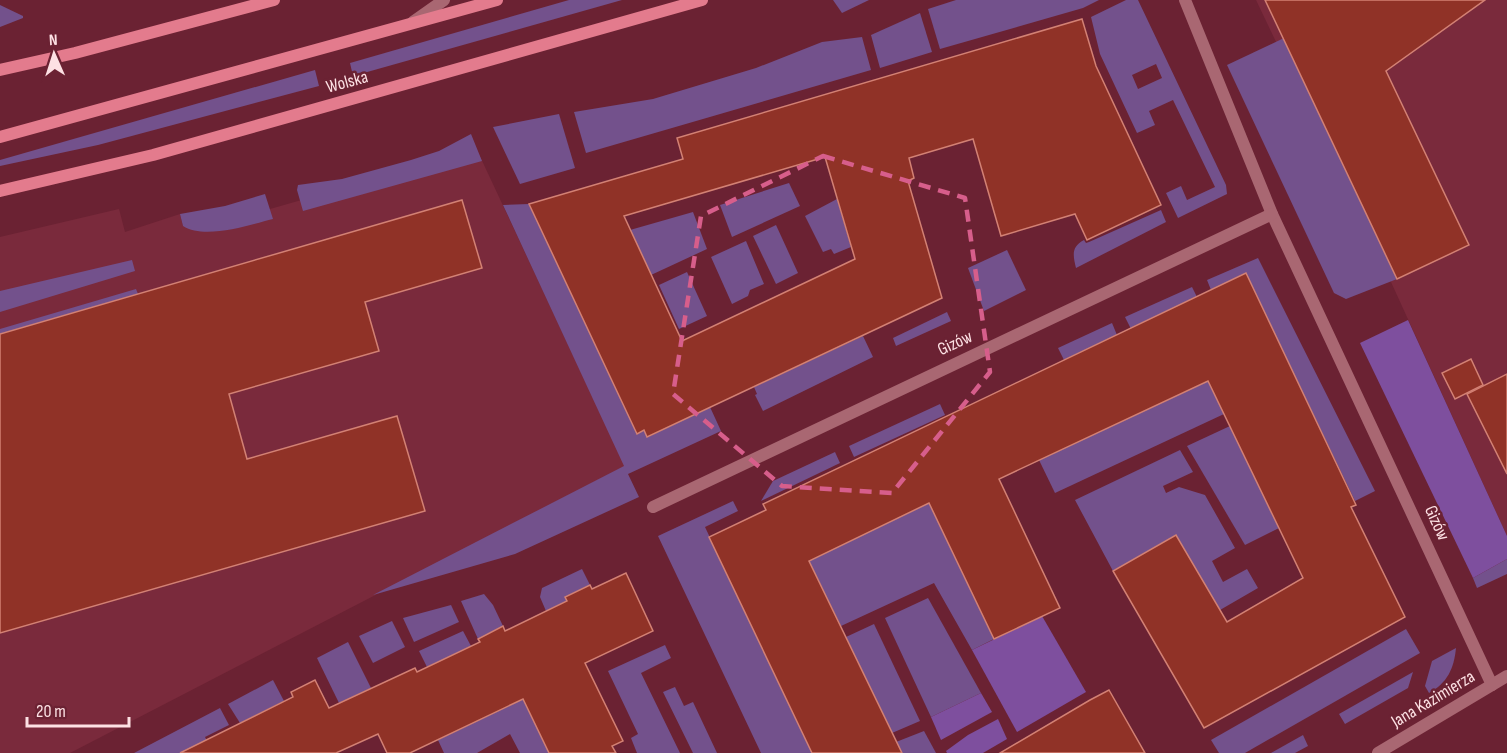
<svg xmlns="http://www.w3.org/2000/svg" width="1507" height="753" viewBox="0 0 1507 753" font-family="'Sofia Sans Condensed',sans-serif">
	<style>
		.built { fill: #7a2a3c }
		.green { fill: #73518c; fill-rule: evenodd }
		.forest { fill: #7e4f9e }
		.building { fill: #903227; stroke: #d38174; stroke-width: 1.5; fill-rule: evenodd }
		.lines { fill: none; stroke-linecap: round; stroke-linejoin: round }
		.minor { stroke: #a96772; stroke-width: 12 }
		.tertiary { stroke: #a96772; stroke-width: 12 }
		.secondary { stroke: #e37b8d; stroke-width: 12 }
		.marked { fill: none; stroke: #d75e8b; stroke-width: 4.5; stroke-dasharray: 12 8; stroke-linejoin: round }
		.labels { text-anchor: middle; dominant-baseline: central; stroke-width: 5; stroke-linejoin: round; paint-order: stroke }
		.street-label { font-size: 18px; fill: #fde1e4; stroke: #6b2233 }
	</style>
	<rect width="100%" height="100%" fill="#6b2233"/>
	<g class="built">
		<path d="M1256 0H1507V536L1391 282Z"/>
		<path d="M477 150 625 466 70 753H0V237L119 209 125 232 180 214 183 226 270 209Z"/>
	</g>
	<g class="green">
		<path d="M569 0H622L353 76 350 63Z"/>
		<path d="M833 0H869L842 13Z"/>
		<path d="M956 0H1099L1083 8 940 49 928 9Z"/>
		<path d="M1126 0H1138L1226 185 1227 194 1178 218 1166 193 1181 186 1187 200 1215 187 1173 100 1149 111 1155 125 1137 133 1100 54 1091 17ZM1156 64 1162 78 1138 89 1132 75Z"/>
		<path d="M0 5 23 16V18L0 27Z"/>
		<path d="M920 13 932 52 880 68 871 35Z"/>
		<path d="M862 37 871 70 586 153 574 112 653 99 756 68 822 42Z"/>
		<path d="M1284 38 1397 279 1346 299 1334 293 1227 65Z"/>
		<path d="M315 70 319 86 98 145 0 166V160Z"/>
		<path d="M559 114 575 168 520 184 493 127Z"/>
		<path d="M471 134 482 161 303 211 297 190 298 185 342 179 411 160 439 151Z"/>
		<path d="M789 183 800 206 732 237 720 205Z"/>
		<path d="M265 194 273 219C249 225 205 240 183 226L180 214 225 206Z"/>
		<path d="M837 199 851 247 834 254 831 249 823 252 805 216Z"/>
		<path d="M529 204 637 433 644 430 648 437 710 407 721 431 628 474 639 497 515 554 373 595 624 466 503 205Z"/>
		<path d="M1161 210 1166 222 1076 268C1073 255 1071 247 1084 240L1086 243 1089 242Z"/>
		<path d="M693 212 707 249 651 275 630 230Z"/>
		<path d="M776 225 798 273 776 284 753 236Z"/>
		<path d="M746 241 764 284 750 290 748 296 732 304 711 257Z"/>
		<path d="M1007 250 1026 290 984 311 968 268Z"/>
		<path d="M1258 258 1375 491 1355 501 1246 274 1211 290 1207 280Z"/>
		<path d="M132 260 135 271 0 312V291Z"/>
		<path d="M687 272 707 316 679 329 659 285Z"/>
		<path d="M1192 287 1197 297 1131 329 1125 317Z"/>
		<path d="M136 289 138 294 0 334V329Z"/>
		<path d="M947 312 951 321 896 346 893 338Z"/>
		<path d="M1112 323 1117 335 1064 360 1058 348Z"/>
		<path d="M863 336 873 357 763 411 755 395 757 394 754 387Z"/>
		<path d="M1208 381 1224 414 1055 493 1039 460Z"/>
		<path d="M940 404 945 415 854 457 849 446Z"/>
		<path d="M1230 426 1279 528 1245 545 1187 446Z"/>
		<path d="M1180 450 1193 472 1163 486 1166 493 1179 487 1205 495 1235 548 1212 561 1223 582 1247 569 1258 588 1220 610 1176 535 1113 571 1075 500Z"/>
		<path d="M835 452 840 463 761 501 773 481Z"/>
		<path d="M733 501 738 511 705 527 812 753H761L658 536Z"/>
		<path d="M929 503 994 639 972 650 934 583 841 626 809 561Z"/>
		<path d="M1507 559V574L1477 588 1473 578Z"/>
		<path d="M582 569 590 585 565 597 567 601 546 611 540 597 542 588Z"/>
		<path d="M484 594 493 605 503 626 478 639 461 601Z"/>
		<path d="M928 598 981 693 931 717 885 618Z"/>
		<path d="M451 605 459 622 414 642 403 618Z"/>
		<path d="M392 621 405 647 373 663 359 636Z"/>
		<path d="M874 624 920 721 892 733 846 637Z"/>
		<path d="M1406 629 1420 653 1245 753H1219L1211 740Z"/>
		<path d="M463 631 471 646 427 667 419 651Z"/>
		<path d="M348 642 371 688 339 703 317 658Z"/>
		<path d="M665 645 671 658 641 673 680 753H637L631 738 638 734 608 671Z"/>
		<path d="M1456 648C1454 669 1447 683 1429 693L1425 686 1432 661Z"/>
		<path d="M1413 672 1408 688 1345 724 1339 714Z"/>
		<path d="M273 680 284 701 240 723 228 704Z"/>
		<path d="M675 687 684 706 693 702 717 753H693L663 692Z"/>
		<path d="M527 697 547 738 543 741 549 753H520L510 734 477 753H444L438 740Z"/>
		<path d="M220 708 229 725 205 737 207 741 183 753H134Z"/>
		<path d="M924 731 936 753H901L896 742Z"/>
		<path d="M1303 735 1308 746 1295 753H1271Z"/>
	</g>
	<g class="forest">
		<path d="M1408 320 1507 536V559L1473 578 1360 343Z"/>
		<path d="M1042 616 1086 692 1017 732 972 650Z"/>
		<path d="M981 693 992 712 941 740 931 717Z"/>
		<path d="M998 719 1007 739 983 753H947L946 751 968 735Z"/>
	</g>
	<g class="building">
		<path d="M1265 0H1485L1386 71 1469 245 1397 279Z"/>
		<path d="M1082 19 1096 66 1161 205 1087 240 1075 214 1001 236 973 139 909 158 914 178 908 181 942 298 647 437 644 430 637 434 529 204 683 159 677 138ZM825 157 855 259 682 341 624 216Z"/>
		<path d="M462 200 482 268 365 302 379 351 229 394 247 459 397 416 425 511 0 633V334Z"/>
		<path d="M1246 273 1356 505 1351 507 1405 617 1204 728 1113 571 1176 535 1227 622 1303 578 1208 381 999 479 1060 608 994 639 929 503 809 561 902 753H812L709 537 766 510 763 504Z"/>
		<path d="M1471 359 1483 385 1455 399 1442 373Z"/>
		<path d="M1507 374V474L1467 394Z"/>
		<path d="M626 573 653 631 585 663 623 741 612 746 616 753H549L523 699 410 753H387L378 734 336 753H180L293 697 291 692 315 680 329 708 415 668 417 672 480 642 478 639 503 626 505 631 567 601 565 597 590 585 592 589Z"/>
		<path d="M1109 690 1145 753H1000L1090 700Z"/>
	</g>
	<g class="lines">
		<g class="minor">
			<path d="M1185 0 1272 214 1492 685"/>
			<path d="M653 507 1272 214"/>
		</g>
		<g class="tertiary">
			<path d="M413 22 444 0"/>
			<path d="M1378 753 1507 676"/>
		</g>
		<g class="secondary">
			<path d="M0 70 75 53 274 0"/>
			<path d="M0 137 497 0"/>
			<path d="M0 191 153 155 702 0"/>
		</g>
	</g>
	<path class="marked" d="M823 156 965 198 990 372 892 493 782 486 673 394 701 216Z"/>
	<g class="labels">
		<g class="street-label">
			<text transform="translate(347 82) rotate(-15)">Wolska</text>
			<text transform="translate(955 343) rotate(-25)">Gizów</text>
			<text transform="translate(1437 523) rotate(65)">Gizów</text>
			<text transform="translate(1433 699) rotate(-31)">Jana Kazimierza</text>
		</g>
	</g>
	<g transform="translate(54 54) rotate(357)" stroke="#6b2233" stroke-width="4.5" paint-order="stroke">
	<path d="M0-4.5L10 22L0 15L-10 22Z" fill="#fde1e4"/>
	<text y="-9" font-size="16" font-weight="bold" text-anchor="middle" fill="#fde1e4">N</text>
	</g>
	<path d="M27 717v9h102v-9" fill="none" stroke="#fde1e4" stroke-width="3"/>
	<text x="36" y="717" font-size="18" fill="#fde1e4" stroke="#6b2233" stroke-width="4.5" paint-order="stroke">20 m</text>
</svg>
